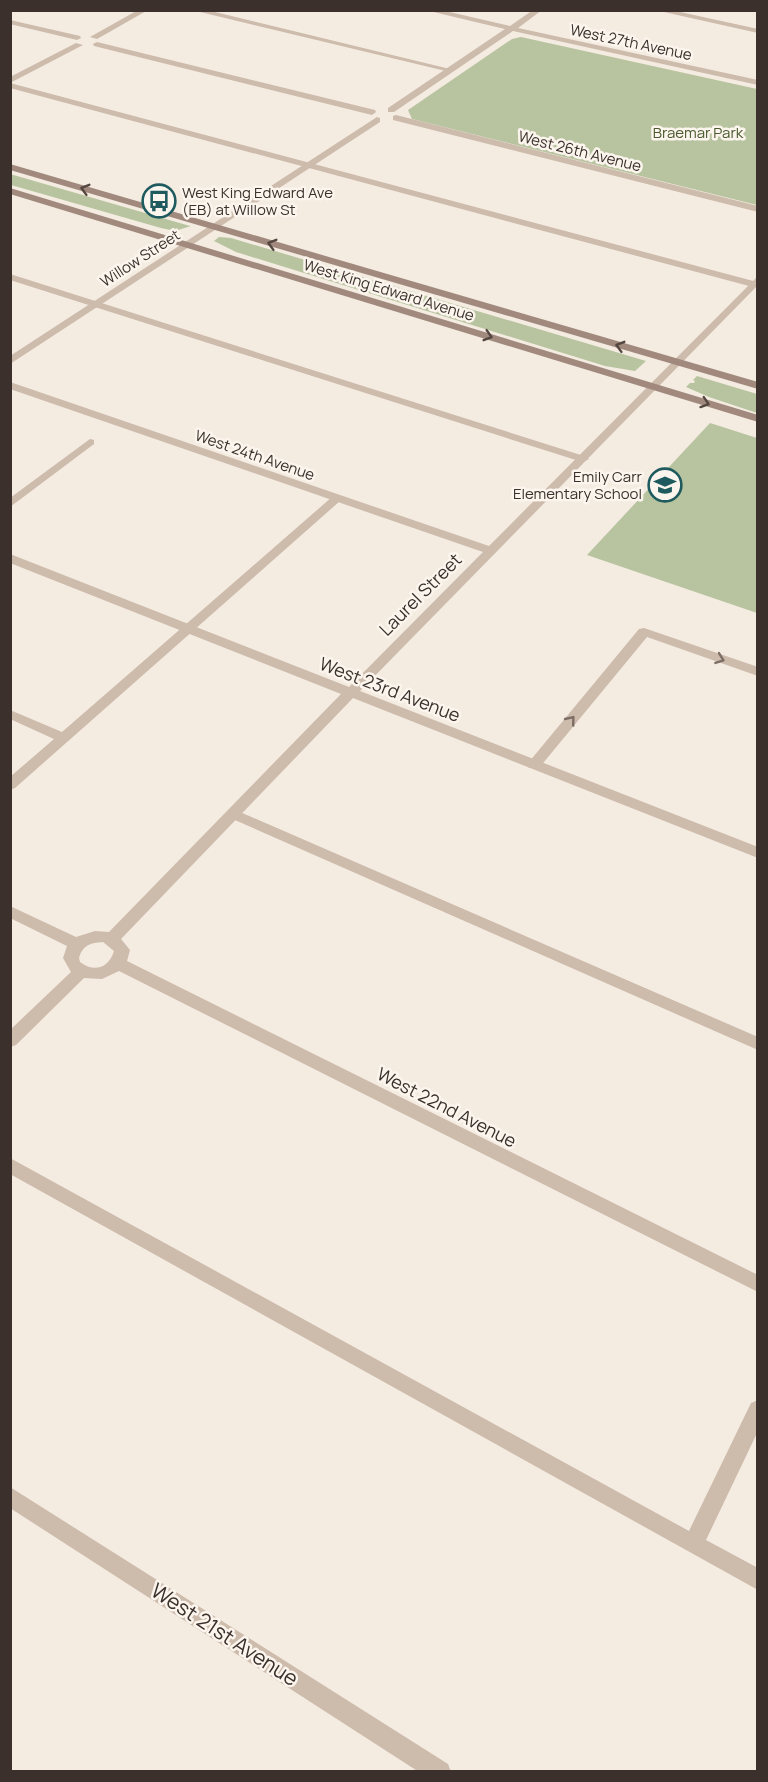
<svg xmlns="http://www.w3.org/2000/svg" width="768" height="1782" viewBox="0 0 768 1782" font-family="Manrope,sans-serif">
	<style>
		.green { fill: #b8c4a0 }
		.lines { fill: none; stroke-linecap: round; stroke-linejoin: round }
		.service { fill: #cdbbac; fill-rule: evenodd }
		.minor { fill: #cdbbac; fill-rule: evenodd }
		.secondary { fill: #a18a7d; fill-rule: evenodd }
		.oneway { stroke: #544640 }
		.oneway2 { stroke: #7d6f65 }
		.labels { text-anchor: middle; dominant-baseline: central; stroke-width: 5; stroke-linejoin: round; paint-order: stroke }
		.far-street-label { font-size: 15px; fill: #3b302b; stroke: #fbf5ee }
		.far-park-label { font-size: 15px; fill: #4a5a2e; stroke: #fbf5ee }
		.far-poi-label { font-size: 15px; fill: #3b302b; stroke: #fbf5ee; text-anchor: start }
		.street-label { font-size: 18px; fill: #3b302b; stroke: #fbf5ee }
		.near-street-label { font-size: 21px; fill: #3b302b; stroke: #fbf5ee }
	</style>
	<rect width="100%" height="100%" fill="#f4ebe1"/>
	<g class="green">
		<path d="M521 37 757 89V205L412 119 408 110 512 39Z"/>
		<path d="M10 174 190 226H191L175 231 161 228 11 185Z"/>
		<path d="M219 237 231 238 646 361 635 371 605 366 236 252 214 241Z"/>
		<path d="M697 376 757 394V413L709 397 686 387 690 383H694L695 381 693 380Z"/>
		<path d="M710 423 757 438V613L587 555Z"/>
	</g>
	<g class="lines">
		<g class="service">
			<path d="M192 10H207L454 70 450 72Z"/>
			<path d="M655 10H671L758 29V33Z"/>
			<path d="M10 83 757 282 758 285 749 286 10 88Z"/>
			<path d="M10 274 587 457 589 459 583 462 579 461 10 280Z"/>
			<path d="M90 439 94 440V444L10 507V498Z"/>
			<path d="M336 495 340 497V501L15 788 10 790V777L54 739 10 719V710L62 732 332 497Z"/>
			<path d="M644 628 758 667V676L647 637 539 768H529L527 765 529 762 639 629Z"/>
			<path d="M233 809 758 1037V1050L228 817 226 814Z"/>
			<path d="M10 1158 689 1531 751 1403 758 1400V1431L706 1540 758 1568V1590L10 1174Z"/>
		</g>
		<g class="minor">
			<path d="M138 10H148L97 39 90 37Z"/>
			<path d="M425 10H441L510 26 533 10H542L518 28 758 80V85L513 31 394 112H388V108L505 29Z"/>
			<path d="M10 20 80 36 81 38 77 40 10 24Z"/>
			<path d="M97 42 375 110 376 112 372 115 94 46 93 44Z"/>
			<path d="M76 43 83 45 10 83V77Z"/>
			<path d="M396 115 758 206V212L393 120V116Z"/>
			<path d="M377 117 380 118V122L10 364V356Z"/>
			<path d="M758 276V285L360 691 758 847V858L353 698 121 939 130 950 127 961 758 1275V1292L119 971 102 979 84 978 16 1045 10 1047V1030L71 972 63 958 67 946 10 918V906L76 937 95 931 109 932 341 694 10 563V554L349 687 483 552 10 389V382L489 546ZM103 942 114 951C109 968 94 973 80 962L79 958C83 945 90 943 103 942Z"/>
			<path d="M10 1487 448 1764 451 1772H419L10 1508Z"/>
		</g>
		<g class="secondary">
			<path d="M10 164 758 382V389L10 170Z"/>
			<path d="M10 188 758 415V422L10 194Z"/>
		</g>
	</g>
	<defs><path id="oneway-chevron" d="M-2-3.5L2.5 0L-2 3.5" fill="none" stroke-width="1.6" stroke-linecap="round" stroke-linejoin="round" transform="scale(1.5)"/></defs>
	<g class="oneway">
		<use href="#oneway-chevron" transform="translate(85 189) rotate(-164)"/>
		<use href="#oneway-chevron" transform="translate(272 244) rotate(-164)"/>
		<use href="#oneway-chevron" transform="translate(488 336) rotate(17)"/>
		<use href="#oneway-chevron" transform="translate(620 346) rotate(-164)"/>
		<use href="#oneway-chevron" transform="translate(705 403) rotate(18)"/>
	</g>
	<g class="oneway2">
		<use href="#oneway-chevron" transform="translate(720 659) rotate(20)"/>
		<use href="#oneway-chevron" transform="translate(571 720) rotate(-51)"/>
	</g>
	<defs>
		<g id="bus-ring" transform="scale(1.725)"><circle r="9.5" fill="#fbf5ee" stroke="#1f5a5e" stroke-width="1.5"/><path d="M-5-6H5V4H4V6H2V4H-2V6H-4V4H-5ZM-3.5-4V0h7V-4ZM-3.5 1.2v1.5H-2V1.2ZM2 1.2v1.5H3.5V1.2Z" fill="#1f5a5e"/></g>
		<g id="school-ring" transform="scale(1.725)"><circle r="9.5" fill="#fbf5ee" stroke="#1f5a5e" stroke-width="1.5"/><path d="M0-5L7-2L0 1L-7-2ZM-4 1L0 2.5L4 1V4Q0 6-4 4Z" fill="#1f5a5e"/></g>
	</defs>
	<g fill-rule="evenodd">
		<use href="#bus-ring" x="159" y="201"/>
		<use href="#school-ring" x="665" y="485"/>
	</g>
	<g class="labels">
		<g class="far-street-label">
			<text transform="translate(631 42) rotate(12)">West 27th Avenue</text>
			<text transform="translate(580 151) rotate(14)">West 26th Avenue</text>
			<text transform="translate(140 258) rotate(-33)">Willow Street</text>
			<text transform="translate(389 290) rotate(17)">West King Edward Avenue</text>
			<text transform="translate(255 455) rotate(19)">West 24th Avenue</text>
		</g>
		<g class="far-park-label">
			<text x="698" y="132">Braemar Park</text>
		</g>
		<g class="far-poi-label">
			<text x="182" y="192">West King Edward Ave<tspan x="182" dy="17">(EB) at Willow St</tspan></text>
			<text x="642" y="476" text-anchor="end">Emily Carr<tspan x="642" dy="17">Elementary School</tspan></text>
		</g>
		<g class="street-label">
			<text transform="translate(420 594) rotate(-45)">Laurel Street</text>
			<text transform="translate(390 689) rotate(21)">West 23rd Avenue</text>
			<text transform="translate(447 1107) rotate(27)">West 22nd Avenue</text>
		</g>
		<g class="near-street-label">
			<text transform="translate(225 1634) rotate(33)">West 21st Avenue</text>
		</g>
	</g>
	<rect width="768" height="1782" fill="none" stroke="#3b302b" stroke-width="24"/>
</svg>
